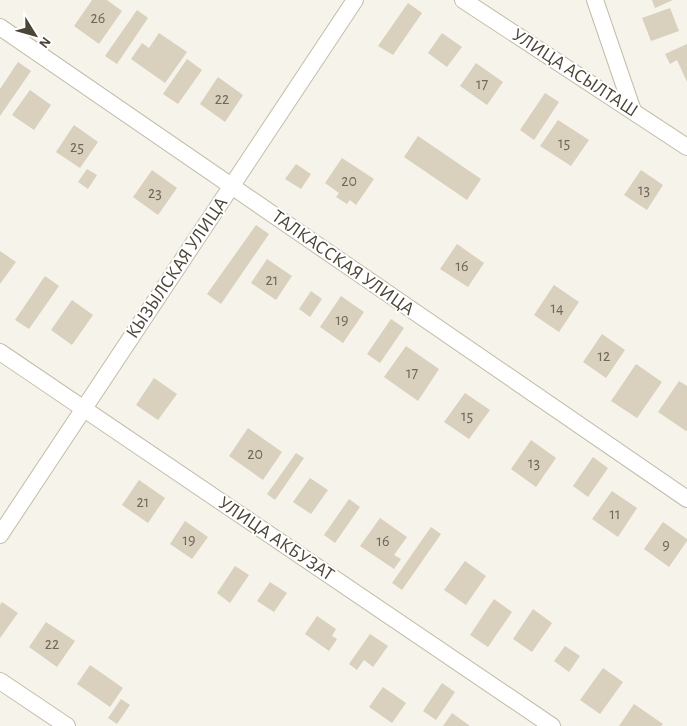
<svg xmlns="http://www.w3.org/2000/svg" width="687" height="726" viewBox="0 0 687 726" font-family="'Alegreya Sans',sans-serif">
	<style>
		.building { fill: #dad0be }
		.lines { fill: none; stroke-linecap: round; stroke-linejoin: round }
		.minor-casing { stroke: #c3bcab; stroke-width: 18 }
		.minor { stroke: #fff; stroke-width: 16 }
		.labels { text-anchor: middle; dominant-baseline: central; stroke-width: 4; stroke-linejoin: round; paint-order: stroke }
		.number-label { font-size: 16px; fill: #706759 }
		.street-label { font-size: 19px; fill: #4c4437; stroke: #fff }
	</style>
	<rect width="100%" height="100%" fill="#f6f3ea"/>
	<g class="building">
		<path d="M92 0H107L122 11 99 44 74 26Z"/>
		<path d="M652 0H673L655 8Z"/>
		<path d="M408 3 422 13 393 55 378 46Z"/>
		<path d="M670 8 679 31 651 41 642 18Z"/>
		<path d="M137 10 148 18 117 64 105 56Z"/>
		<path d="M159 33 187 52 165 83 131 59 142 43 149 48Z"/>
		<path d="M442 33 462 47 447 67 428 53Z"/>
		<path d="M687 44V82L677 60 670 64 665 54Z"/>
		<path d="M187 59 202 70 178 104 163 94Z"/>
		<path d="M18 62 31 71 0 116V89Z"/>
		<path d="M476 63 503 82 487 105 460 86Z"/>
		<path d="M218 77 243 95 225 122 200 104Z"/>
		<path d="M30 90 51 105 34 130 12 115Z"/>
		<path d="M545 93 559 102 534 140 520 130Z"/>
		<path d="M558 120 589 140 571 166 540 146Z"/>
		<path d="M74 125 98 142 80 168 56 152Z"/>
		<path d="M418 136 481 179 467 200 404 157Z"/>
		<path d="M342 158 374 179 356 205 350 200 347 204 336 197 339 193 325 183Z"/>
		<path d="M296 164 311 174 301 189 285 179Z"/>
		<path d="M87 169 97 175 88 189 78 182Z"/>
		<path d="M152 170 177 188 158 215 133 197Z"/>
		<path d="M641 170 663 185 647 210 624 195Z"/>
		<path d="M256 225 269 234 221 304 207 294Z"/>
		<path d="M457 244 484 263 468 287 440 269Z"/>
		<path d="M0 251 16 262 0 284Z"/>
		<path d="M267 259 292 276 276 300 251 283Z"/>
		<path d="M45 276 59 286 29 329 15 320Z"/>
		<path d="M554 285 579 302 559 332 534 315Z"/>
		<path d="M311 291 322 299 310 317 299 309Z"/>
		<path d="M341 296 364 312 343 343 320 327Z"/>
		<path d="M72 300 93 315 72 345 51 330Z"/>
		<path d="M391 319 404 328 380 363 367 354Z"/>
		<path d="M602 334 625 350 606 378 583 362Z"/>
		<path d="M406 346 439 369 418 401 384 377Z"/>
		<path d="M636 364 662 382 637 418 611 401Z"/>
		<path d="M154 378 177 394 158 420 136 405Z"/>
		<path d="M679 381 687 386V430L686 431 658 412Z"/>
		<path d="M465 393 490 410 469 439 444 422Z"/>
		<path d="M248 428 282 452 263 480 229 456Z"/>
		<path d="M531 440 556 458 536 487 511 469Z"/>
		<path d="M296 453 304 458 275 500 267 494Z"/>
		<path d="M593 457 608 468 588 497 573 486Z"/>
		<path d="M310 478 328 490 311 514 293 502Z"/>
		<path d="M139 480 165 498 148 523 122 505Z"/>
		<path d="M612 491 637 508 618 537 592 519Z"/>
		<path d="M349 499 360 507 335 543 324 535Z"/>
		<path d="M380 518 407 537 394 555 401 559 394 569 360 546Z"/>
		<path d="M185 521 208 537 192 559 170 544Z"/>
		<path d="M663 522 687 539V541L669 567 644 549Z"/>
		<path d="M431 527 441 534 402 590 392 583Z"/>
		<path d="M465 561 486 576 466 605 444 590Z"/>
		<path d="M235 566 249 575 230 603 217 593Z"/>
		<path d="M270 582 287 593 274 612 257 601Z"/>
		<path d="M494 599 512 612 488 647 470 635Z"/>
		<path d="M2 602 18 613 0 638V605Z"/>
		<path d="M533 609 552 623 532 652 513 639Z"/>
		<path d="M317 616 336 629 332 636 337 639 329 651 305 634Z"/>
		<path d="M46 622 75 641 57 667 29 647Z"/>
		<path d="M370 634 388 646 373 667 364 660 357 670 349 664Z"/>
		<path d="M565 646 580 656 569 672 554 661Z"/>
		<path d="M90 665 123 688 110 707 77 684Z"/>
		<path d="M603 668 623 682 600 714 580 700Z"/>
		<path d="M442 683 455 692 436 720 423 711Z"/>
		<path d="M383 687 406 703 392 723 369 707Z"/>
		<path d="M121 699 130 705 117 724 108 718Z"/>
		<path d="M634 704 663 724 661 726H619Z"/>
		<path d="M452 713 470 726H443Z"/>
	</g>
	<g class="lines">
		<g class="minor-casing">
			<g id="minor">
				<path d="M463 0 687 147"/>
				<path d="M595 0 633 111"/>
				<path d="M0 27 687 499"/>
				<path d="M0 352 552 726"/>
				<path d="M0 535 355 0"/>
				<path d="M0 681 67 726"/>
			</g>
		</g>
		<use href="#minor" class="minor"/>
	</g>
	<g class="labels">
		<g class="number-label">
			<text x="98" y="18">26</text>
			<text x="482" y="84">17</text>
			<text x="222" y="99">22</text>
			<text x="564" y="143">15</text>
			<text x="77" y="147">25</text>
			<text x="349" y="181">20</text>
			<text x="644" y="190">13</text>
			<text x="155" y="193">23</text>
			<text x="462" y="266">16</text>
			<text x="272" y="280">21</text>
			<text x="557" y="308">14</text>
			<text x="342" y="320">19</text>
			<text x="604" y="356">12</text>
			<text x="412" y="373">17</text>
			<text x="467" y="416">15</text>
			<text x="255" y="454">20</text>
			<text x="534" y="463">13</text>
			<text x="143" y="502">21</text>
			<text x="615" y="514">11</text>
			<text x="189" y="540">19</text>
			<text x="383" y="541">16</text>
			<text x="666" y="545">9</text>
			<text x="52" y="644">22</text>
		</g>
		<g class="street-label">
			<text transform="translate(575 73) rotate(33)">УЛИЦА АСЫЛТАШ</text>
			<text transform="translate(343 263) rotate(35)">ТАЛКАССКАЯ УЛИЦА</text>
			<text transform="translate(177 268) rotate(-56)">КЫЗЫЛСКАЯ УЛИЦА</text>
			<text transform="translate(276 539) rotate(34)">УЛИЦА АКБУЗАТ</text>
		</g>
	</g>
	<g transform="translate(35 35) rotate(127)" stroke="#ffffff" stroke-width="4" paint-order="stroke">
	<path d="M0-4L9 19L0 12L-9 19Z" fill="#4c4437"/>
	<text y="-8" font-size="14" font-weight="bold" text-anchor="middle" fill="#4c4437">N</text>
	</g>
</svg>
